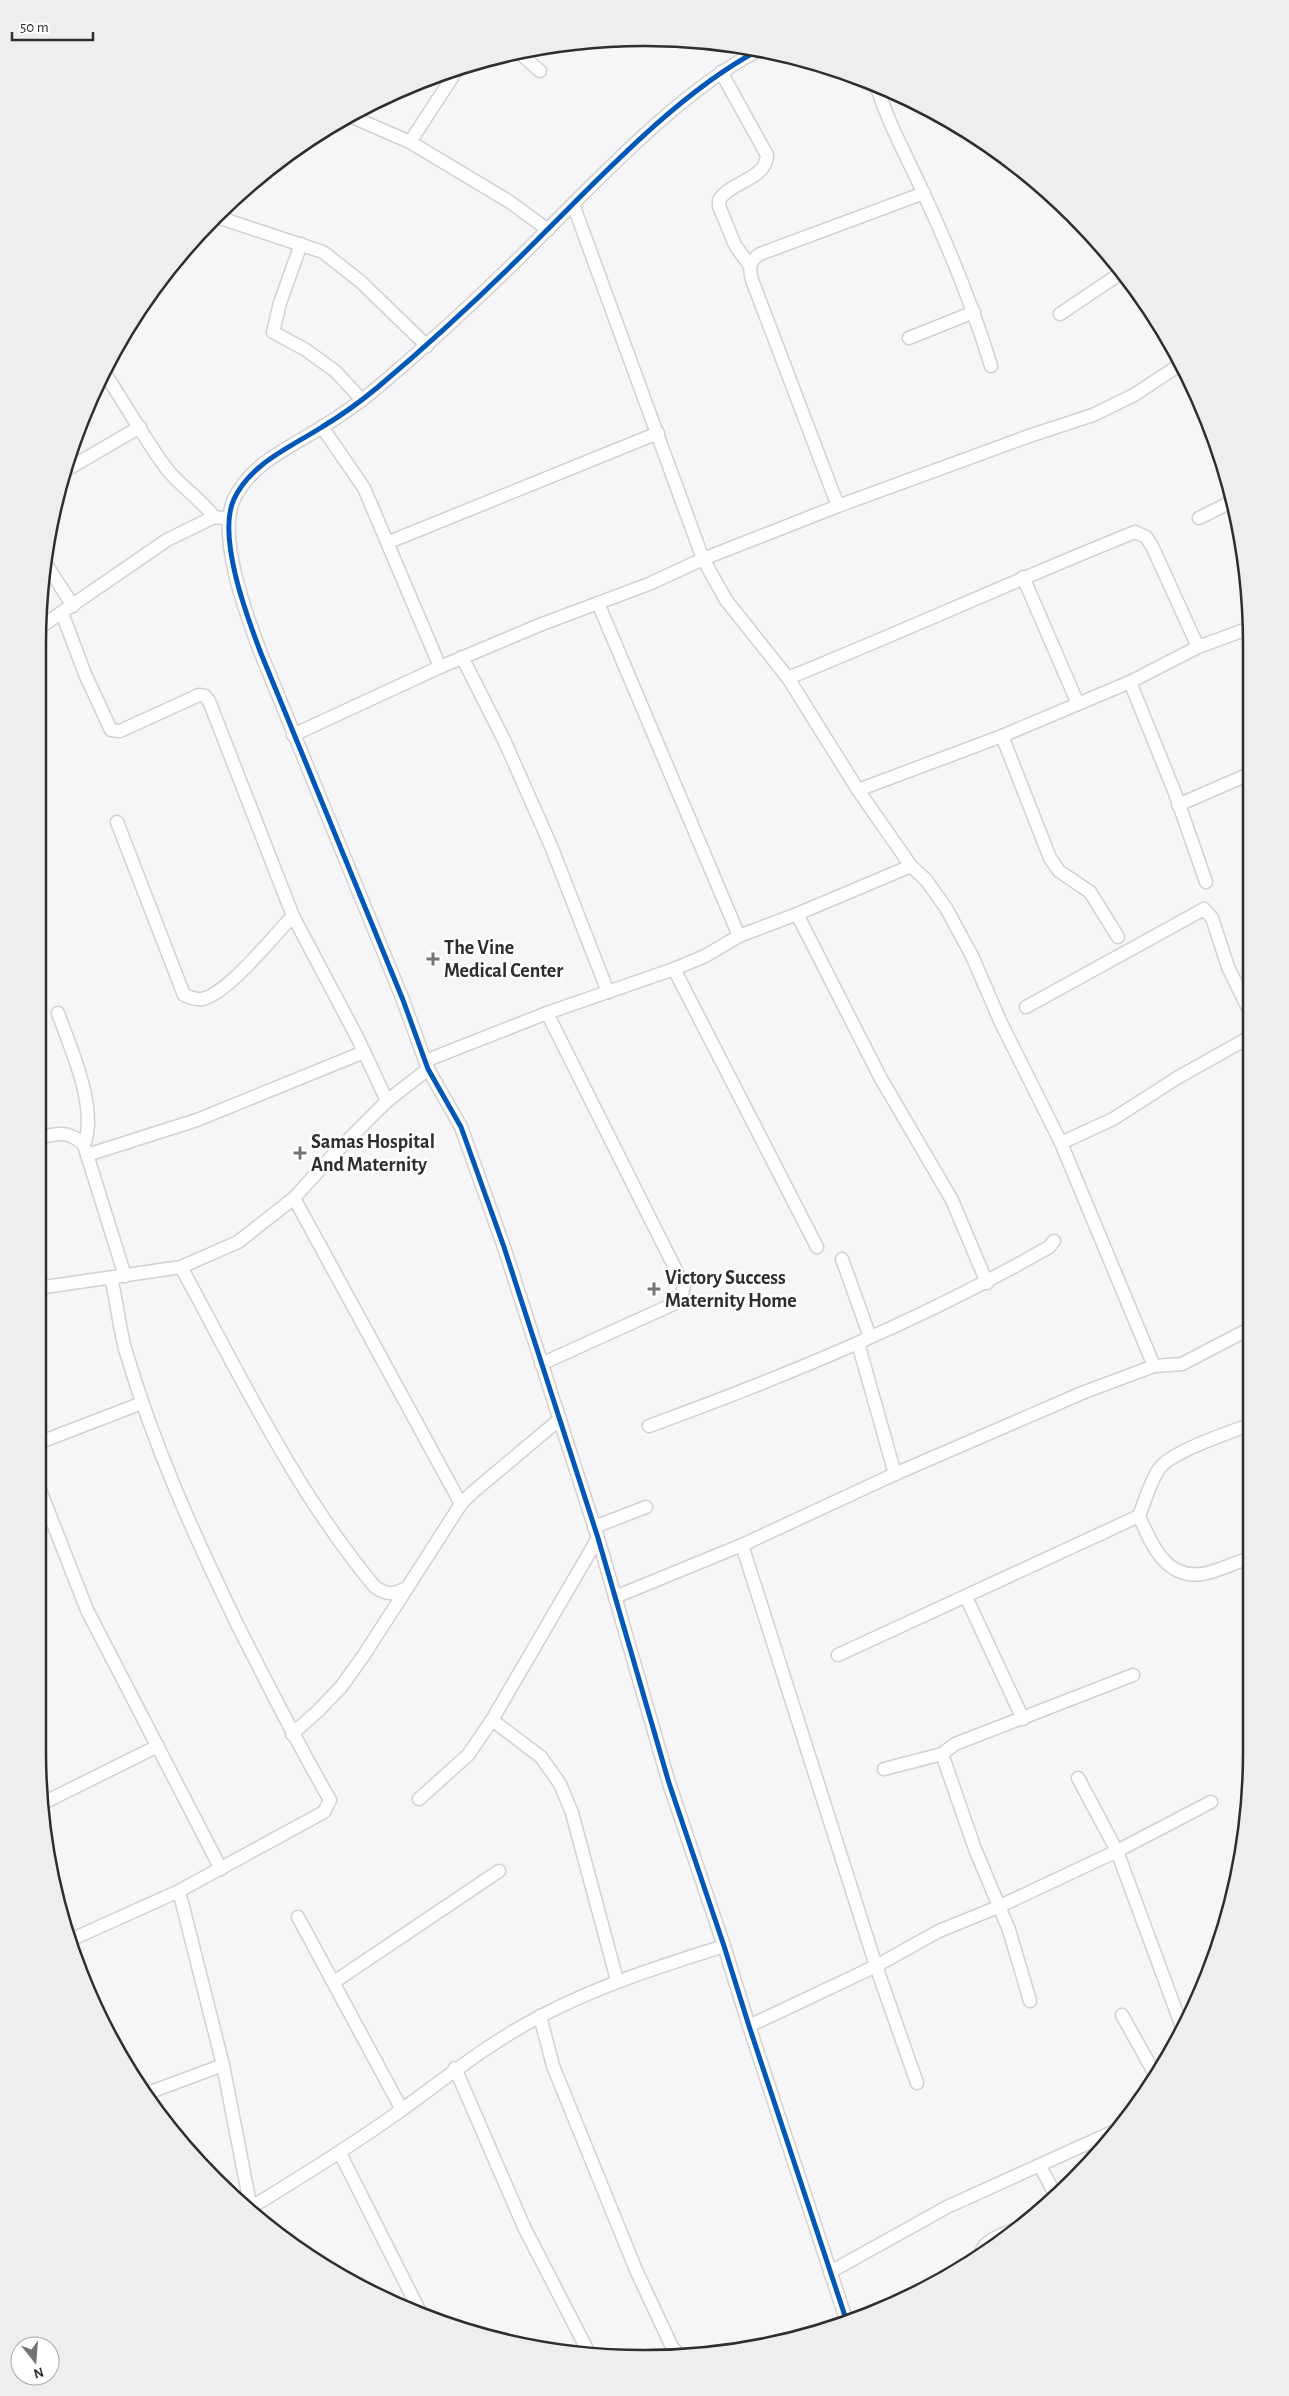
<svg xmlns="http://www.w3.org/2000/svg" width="1289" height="2396" viewBox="0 0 1289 2396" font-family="'Alegreya Sans',sans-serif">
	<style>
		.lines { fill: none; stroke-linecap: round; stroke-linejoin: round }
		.minor-casing { stroke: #d2d1d3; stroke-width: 15 }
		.minor { stroke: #fefefe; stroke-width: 12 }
		.cycleway-casing { stroke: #fff; stroke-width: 8 }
		.cycleway { stroke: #0057b8; stroke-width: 5 }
		.poi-dot { fill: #747476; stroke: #fff; stroke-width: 2 }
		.labels { text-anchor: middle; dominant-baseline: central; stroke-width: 5; stroke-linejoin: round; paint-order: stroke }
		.poi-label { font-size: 20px; font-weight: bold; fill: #2e2e30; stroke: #fff; text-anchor: start }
		.rim { fill: none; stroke: #2e2e30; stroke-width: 2.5 }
	</style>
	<rect width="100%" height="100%" fill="#f6f5f8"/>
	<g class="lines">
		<g class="minor-casing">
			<g id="minor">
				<path d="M757 51C682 91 608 169 547 230 493 285 437 337 378 387 360 402 342 415 322 427 291 447 251 463 234 499 217 536 246 614 260 651L403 1000 428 1069 461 1127 504 1247 598 1538 669 1783 724 1946 749 2026 847 2322"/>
				<path d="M522 53 523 56 540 71"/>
				<path d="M721 72 767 155C766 180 731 181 719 200V206L735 245 750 266"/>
				<path d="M877 87C888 123 907 157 923 192 949 248 973 306 991 366"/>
				<path d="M350 116 410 142 510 202 548 230"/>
				<path d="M410 142 457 70"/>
				<path d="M573 204 703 559 726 600 788 678 858 790 911 866 926 880 946 908 972 956 1001 1023 1061 1143 1154 1366"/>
				<path d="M217 217 323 252 361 282 427 346"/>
				<path d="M301 244 280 303 273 332 306 350 335 371 362 400"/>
				<path d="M1060 314 1121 273"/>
				<path d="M909 338 974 312"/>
				<path d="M105 374C126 405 144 438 166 468 181 487 200 498 214 517L223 518"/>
				<path d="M322 427 364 488 440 667"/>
				<path d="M66 470 140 427"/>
				<path d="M838 506 752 280C749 269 749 261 760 254L924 193"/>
				<path d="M1199 518 1231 502"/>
				<path d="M389 542 658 433"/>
				<path d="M46 564 73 606"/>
				<path d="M1023 577 1078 704"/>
				<path d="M598 603 739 936"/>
				<path d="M62 613 85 674 111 730 120 731 199 695 205 696 209 701 293 916 357 1037 387 1101"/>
				<path d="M39 628 167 540 214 517"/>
				<path d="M462 657 504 740 551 846 608 992"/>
				<path d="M788 678C904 631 1018 579 1135 532L1146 537 1152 546 1198 647"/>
				<path d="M1130 682 1175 793 1206 882"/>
				<path d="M293 735 440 667 542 624 649 584 703 559 838 506 1029 436 1093 415 1134 395 1178 366"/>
				<path d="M1002 736 1050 858 1059 871 1090 892 1118 937"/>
				<path d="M858 790 1002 736 1130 682 1198 647 1247 629"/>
				<path d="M1178 805 1247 775"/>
				<path d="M117 822 184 995C190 997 196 1000 202 999 228 994 273 936 293 916"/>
				<path d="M797 914 880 1077 952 1200 987 1283"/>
				<path d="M674 969 817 1247"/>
				<path d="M1026 1007 1204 909 1212 918 1228 967 1248 1008"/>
				<path d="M58 1013C71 1050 98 1107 84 1145"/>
				<path d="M425 1061 547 1013 674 969 705 956 739 936 797 914 911 866"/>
				<path d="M38 1138C57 1133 69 1130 84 1145L125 1276"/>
				<path d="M1061 1143 1113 1119 1177 1078 1248 1038"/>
				<path d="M87 1155 197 1120 364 1052"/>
				<path d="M294 1198 461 1504"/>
				<path d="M842 1259 870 1337"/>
				<path d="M181 1267C241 1377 295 1491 375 1587 387 1595 393 1595 406 1588"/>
				<path d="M38 1288 181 1267 238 1242 294 1198 333 1155 387 1101 428 1069"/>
				<path d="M858 1343 895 1474"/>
				<path d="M541 1364 680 1301 684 1286 547 1013"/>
				<path d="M649 1426C786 1376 922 1320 1049 1247L1054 1241"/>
				<path d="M38 1443 142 1403"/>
				<path d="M38 1485 87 1610 221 1869"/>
				<path d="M1139 1516C1151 1543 1165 1579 1202 1574 1217 1572 1234 1563 1249 1558"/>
				<path d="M594 1527 646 1507"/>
				<path d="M742 1545 876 1966 917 2083"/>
				<path d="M615 1597 742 1545 895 1474 1082 1393 1154 1366 1182 1364 1249 1329"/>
				<path d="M966 1597 1023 1719"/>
				<path d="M838 1655 1139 1516C1145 1501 1150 1482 1159 1469 1170 1452 1228 1433 1249 1425"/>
				<path d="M492 1720 541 1757 560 1784 572 1813 617 1980"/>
				<path d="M292 1734 318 1711 341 1687 364 1655 461 1504 473 1492 560 1419"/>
				<path d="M884 1769 942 1754"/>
				<path d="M1078 1778 1117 1851 1182 2027"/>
				<path d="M419 1799 468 1755 492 1720 598 1538"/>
				<path d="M43 1803 158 1746"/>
				<path d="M179 1891 223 2065 252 2214"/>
				<path d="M298 1917 402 2110"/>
				<path d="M68 1941 179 1891 324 1812 330 1800C297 1743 268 1685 238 1626 194 1535 155 1449 126 1352 119 1328 117 1302 111 1278"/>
				<path d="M334 1982 499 1871"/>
				<path d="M1030 2001 1009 1930 975 1849 942 1754 955 1744 1133 1675"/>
				<path d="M1122 2015 1156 2076"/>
				<path d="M540 2016 553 2066 636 2270 672 2347 681 2357"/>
				<path d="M749 2026 876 1966 939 1931 998 1907 1117 1851 1211 1802"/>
				<path d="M455 2068 524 2227 590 2355"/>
				<path d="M145 2094 223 2065"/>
				<path d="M340 2153 422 2316"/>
				<path d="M1040 2166 1056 2196"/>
				<path d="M250 2208C301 2177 351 2146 400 2111 446 2078 490 2042 541 2016 600 1985 661 1966 724 1946"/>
				<path d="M981 2257C979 2240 1006 2234 1018 2228"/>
				<path d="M830 2272 947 2207 1117 2130"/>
			</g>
		</g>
		<use href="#minor" class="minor"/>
		<g class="cycleway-casing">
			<path id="cycleway" d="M757 51C682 91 608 169 547 230 493 285 437 337 378 387 360 402 342 415 322 427 291 447 251 463 234 499 217 536 246 614 260 651L403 1000 428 1069 461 1127 504 1247 598 1538 669 1783 724 1946 749 2026 847 2322"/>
		</g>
		<use href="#cycleway" class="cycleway"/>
	</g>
	<g class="poi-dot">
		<path d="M430.5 951.5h5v5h5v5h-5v5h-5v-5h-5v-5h5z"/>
		<path d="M297.5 1145.5h5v5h5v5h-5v5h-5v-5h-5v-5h5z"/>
		<path d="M651.5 1281.5h5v5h5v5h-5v5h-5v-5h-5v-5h5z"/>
	</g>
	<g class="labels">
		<g class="poi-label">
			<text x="444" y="948">The Vine<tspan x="444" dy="23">Medical Center</tspan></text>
			<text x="311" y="1142">Samas Hospital<tspan x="311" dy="23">And Maternity</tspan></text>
			<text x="665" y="1278">Victory Success<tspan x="665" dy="23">Maternity Home</tspan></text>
		</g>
	</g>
	<path d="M0 0H1289V2396H0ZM644 46H645A598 598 0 0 1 1243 644V1752A598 598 0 0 1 645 2350H644A598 598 0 0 1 46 1752V644A598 598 0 0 1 644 46Z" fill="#eee" fill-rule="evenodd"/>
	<path class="rim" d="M644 46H645A598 598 0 0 1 1243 644V1752A598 598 0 0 1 645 2350H644A598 598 0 0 1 46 1752V644A598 598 0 0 1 644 46Z"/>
	<g transform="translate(35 2361) rotate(163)"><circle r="24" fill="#ffffff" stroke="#ababac"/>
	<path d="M0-4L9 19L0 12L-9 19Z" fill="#747476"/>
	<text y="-8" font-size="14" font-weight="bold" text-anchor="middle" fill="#2e2e30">N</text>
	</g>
	<path d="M12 32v8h81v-8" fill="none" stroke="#2e2e30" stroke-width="2.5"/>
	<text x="20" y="32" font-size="15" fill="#2e2e30" stroke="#ffffff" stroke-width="4" paint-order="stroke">50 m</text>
</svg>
